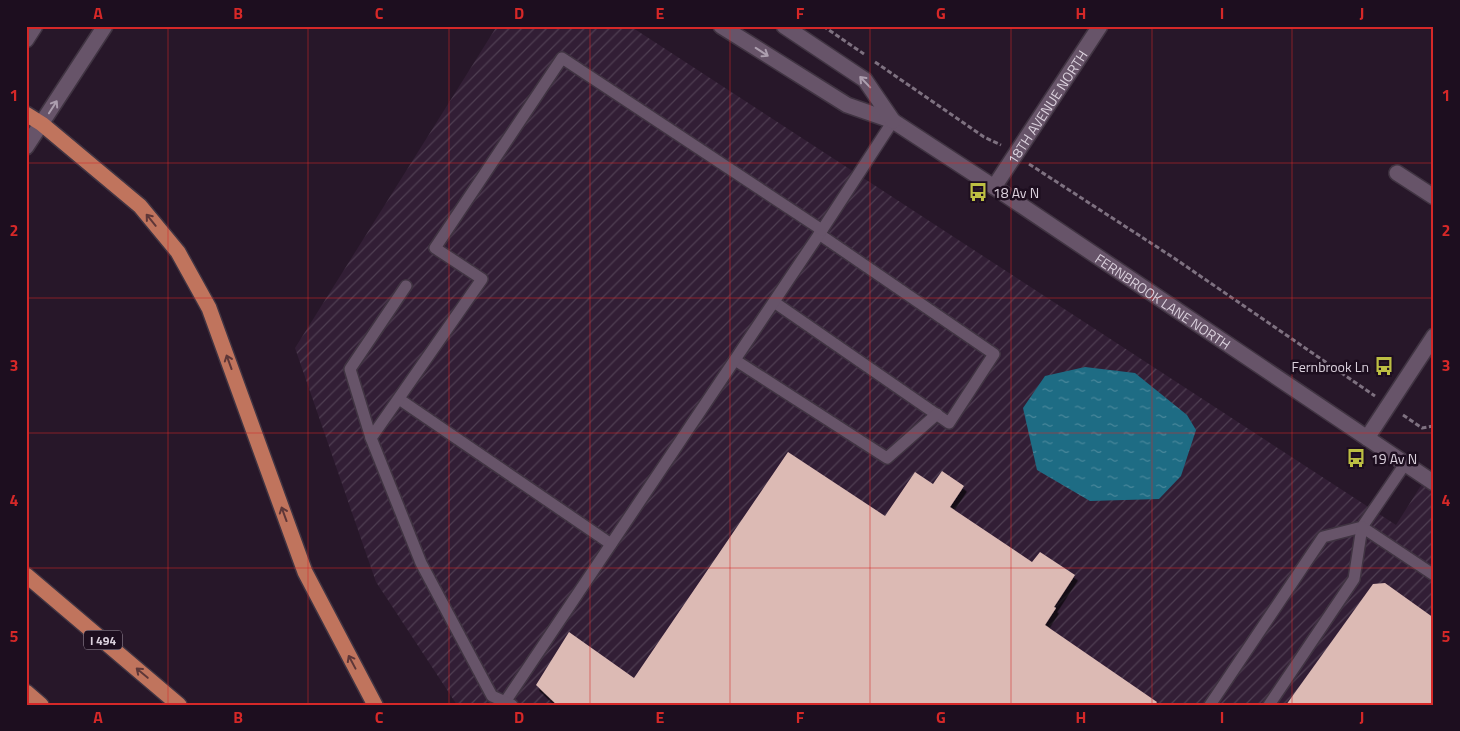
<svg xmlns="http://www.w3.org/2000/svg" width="1460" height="731" viewBox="0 0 1460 731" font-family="'Titillium Web',sans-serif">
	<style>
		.industrial { fill: url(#industrial-furrows) }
		.water { fill: url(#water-ripples) }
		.building { fill: #dcbab4; filter: url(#shadow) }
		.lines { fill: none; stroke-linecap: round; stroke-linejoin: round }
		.service-casing { stroke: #403442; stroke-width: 14 }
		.minor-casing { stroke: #403442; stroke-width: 18 }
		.tertiary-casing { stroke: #403442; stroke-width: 18 }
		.secondary-casing { stroke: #403442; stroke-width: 18 }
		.motorway-casing { stroke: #403442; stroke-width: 18 }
		.path { stroke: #7e7180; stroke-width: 3; stroke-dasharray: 5 2.5; stroke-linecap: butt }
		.service { stroke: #675469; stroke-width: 11 }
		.minor { stroke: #675469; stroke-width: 15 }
		.tertiary { stroke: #675469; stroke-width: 15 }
		.secondary { stroke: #675469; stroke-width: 15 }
		.motorway { stroke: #c0745d; stroke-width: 15 }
		.oneway { stroke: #ad9faf }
		.oneway2 { stroke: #5e3738 }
		.grid { fill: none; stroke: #d62828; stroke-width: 1; stroke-opacity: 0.55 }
		.labels { text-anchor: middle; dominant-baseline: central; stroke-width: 5; stroke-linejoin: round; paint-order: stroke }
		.shield { fill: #1d0e1f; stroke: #a296a4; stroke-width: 1 }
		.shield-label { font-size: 12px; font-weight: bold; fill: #dbd1dd }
		.street-label { font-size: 14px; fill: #dbd1dd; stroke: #1d0e1f }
		.poi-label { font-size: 14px; fill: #dbd1dd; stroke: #1d0e1f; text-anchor: start }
		.neatline { fill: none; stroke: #d62828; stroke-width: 2 }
		.grid-label { font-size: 16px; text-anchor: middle; font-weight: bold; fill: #d62828 }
	</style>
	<defs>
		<pattern id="industrial-furrows" width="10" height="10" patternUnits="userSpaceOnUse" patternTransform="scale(1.25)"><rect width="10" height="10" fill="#321e35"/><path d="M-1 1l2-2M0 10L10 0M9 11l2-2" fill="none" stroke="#4f3e52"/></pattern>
		<pattern id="water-ripples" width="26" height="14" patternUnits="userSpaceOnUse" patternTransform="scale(1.25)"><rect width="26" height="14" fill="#1e6c84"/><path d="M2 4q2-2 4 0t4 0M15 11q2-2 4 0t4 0" fill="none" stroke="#49879b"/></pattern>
		<filter id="shadow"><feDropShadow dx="3" dy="5.5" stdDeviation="0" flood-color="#0009"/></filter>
	</defs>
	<rect width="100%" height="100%" fill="#271729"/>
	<path class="industrial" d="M497 26H630L1396 525 1434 465V705H457L376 582 295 348Z"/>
	<path class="water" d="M1085 367 1135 373 1187 415 1196 430 1181 476 1159 499 1090 501 1037 470 1023 408 1045 376Z"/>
	<g class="building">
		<path d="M788 452 885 516 915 472 933 484 942 471 964 486 950 507 1032 562 1040 552 1075 575 1054 607 1056 608 1045 625 1157 702 1155 705H557L536 685 569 632 634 678Z"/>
		<path d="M1385 583 1434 618V705H1286L1373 584Z"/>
	</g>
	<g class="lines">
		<g class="service-casing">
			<g id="service">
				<path d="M774 302 949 423 994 354 819 234"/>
				<path d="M735 360 887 458 937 414"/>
				<path d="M399 399 611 544"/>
				<path d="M371 438 350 369 406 286"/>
				<path d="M505 702 822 230"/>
				<path d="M512 705 492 696 421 563 371 438 482 279 435 248 562 58 822 230 893 121"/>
				<path d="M1210 705 1323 537 1362 527 1405 464"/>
				<path d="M1269 705 1354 579 1362 527 1434 575"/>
			</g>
		</g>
		<g class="minor-casing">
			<g id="minor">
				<path d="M1397 173 1434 197"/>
				<path id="s1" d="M994 187 1100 26"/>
				<path d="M1367 438 1434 336"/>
			</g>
		</g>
		<g class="tertiary-casing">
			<g id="tertiary">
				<path id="s2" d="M721 26 847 105 893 121 994 187 1434 483"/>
				<path d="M784 26 865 80 893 121"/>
			</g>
		</g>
		<g class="secondary-casing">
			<g id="secondary">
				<path d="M26 40 35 26"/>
				<path d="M26 147 105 26"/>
			</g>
		</g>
		<g class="motorway-casing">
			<g id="motorway">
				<path d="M26 114 42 124 140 206 178 252 209 308 305 572 375 705"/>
				<path d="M26 575 179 705"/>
				<path d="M26 692 41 705"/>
			</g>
		</g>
		<g class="path">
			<path d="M823 26 864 54"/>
			<path d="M875 62 984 137 1001 145"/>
			<path d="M1029 164 1174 258 1375 396"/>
			<path d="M1403 415 1422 428 1434 426"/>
		</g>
		<use href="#service" class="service"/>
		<use href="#minor" class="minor"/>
		<use href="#tertiary" class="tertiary"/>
		<use href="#secondary" class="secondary"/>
		<use href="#motorway" class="motorway"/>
	</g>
	<defs><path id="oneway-shaft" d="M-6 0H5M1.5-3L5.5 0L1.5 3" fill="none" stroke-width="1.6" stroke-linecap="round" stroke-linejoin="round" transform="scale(1.25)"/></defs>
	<g class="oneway">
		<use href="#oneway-shaft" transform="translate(762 52) rotate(33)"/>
		<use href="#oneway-shaft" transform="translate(865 82) rotate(-134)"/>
		<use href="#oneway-shaft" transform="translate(53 107) rotate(-57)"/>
	</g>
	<g class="oneway2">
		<use href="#oneway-shaft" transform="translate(151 220) rotate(-129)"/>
		<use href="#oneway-shaft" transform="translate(229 362) rotate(-110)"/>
		<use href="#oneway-shaft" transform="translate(284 514) rotate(-110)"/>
		<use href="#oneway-shaft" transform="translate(352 662) rotate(-118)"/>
		<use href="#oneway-shaft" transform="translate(142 673) rotate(-140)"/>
	</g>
	<path class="grid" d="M168 26V705M308 26V705M449 26V705M590 26V705M730 26V705M870 26V705M1011 26V705M1152 26V705M1292 26V705M26 163H1434M26 298H1434M26 433H1434M26 568H1434"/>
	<defs>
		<g id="bus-bare" transform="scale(1.5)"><path d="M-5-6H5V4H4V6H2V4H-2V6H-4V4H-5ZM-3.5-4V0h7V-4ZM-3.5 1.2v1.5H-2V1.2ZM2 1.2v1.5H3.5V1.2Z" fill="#bdbf43" stroke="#1d0e1f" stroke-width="2.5" paint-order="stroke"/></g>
	</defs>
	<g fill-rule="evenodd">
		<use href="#bus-bare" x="978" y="192"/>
		<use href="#bus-bare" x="1384" y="366"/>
		<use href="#bus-bare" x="1356" y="458"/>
	</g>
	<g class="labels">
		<rect class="shield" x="84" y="630.5" width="38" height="19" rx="4"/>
		<g class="shield-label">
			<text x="103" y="640">I 494</text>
		</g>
		<g class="street-label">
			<text stroke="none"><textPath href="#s1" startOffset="96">18TH AVENUE NORTH</textPath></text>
			<text stroke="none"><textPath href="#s2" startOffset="522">FERNBROOK LANE NORTH</textPath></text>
		</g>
		<g class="poi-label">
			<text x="993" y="192">18 Av N</text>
			<text x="1369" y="366" text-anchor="end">Fernbrook Ln</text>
			<text x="1371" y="458">19 Av N</text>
		</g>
	</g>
	<rect width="1460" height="731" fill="none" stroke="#1d0e1f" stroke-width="55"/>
	<rect x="28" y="28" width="1404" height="676" class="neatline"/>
	<g class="grid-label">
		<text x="98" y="19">A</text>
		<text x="238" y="19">B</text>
		<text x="379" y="19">C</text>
		<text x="519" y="19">D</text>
		<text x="660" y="19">E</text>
		<text x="800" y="19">F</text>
		<text x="941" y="19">G</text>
		<text x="1081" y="19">H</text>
		<text x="1222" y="19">I</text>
		<text x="1362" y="19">J</text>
		<text x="14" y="101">1</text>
		<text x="1446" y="101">1</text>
		<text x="14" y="236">2</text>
		<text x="1446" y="236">2</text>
		<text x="14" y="371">3</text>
		<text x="1446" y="371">3</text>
		<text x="14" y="506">4</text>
		<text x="1446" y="506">4</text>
		<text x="14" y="642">5</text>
		<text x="1446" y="642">5</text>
		<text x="98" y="723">A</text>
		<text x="238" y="723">B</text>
		<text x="379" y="723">C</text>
		<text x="519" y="723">D</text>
		<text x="660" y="723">E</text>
		<text x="800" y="723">F</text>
		<text x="941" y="723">G</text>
		<text x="1081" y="723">H</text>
		<text x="1222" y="723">I</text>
		<text x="1362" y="723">J</text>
	</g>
</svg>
